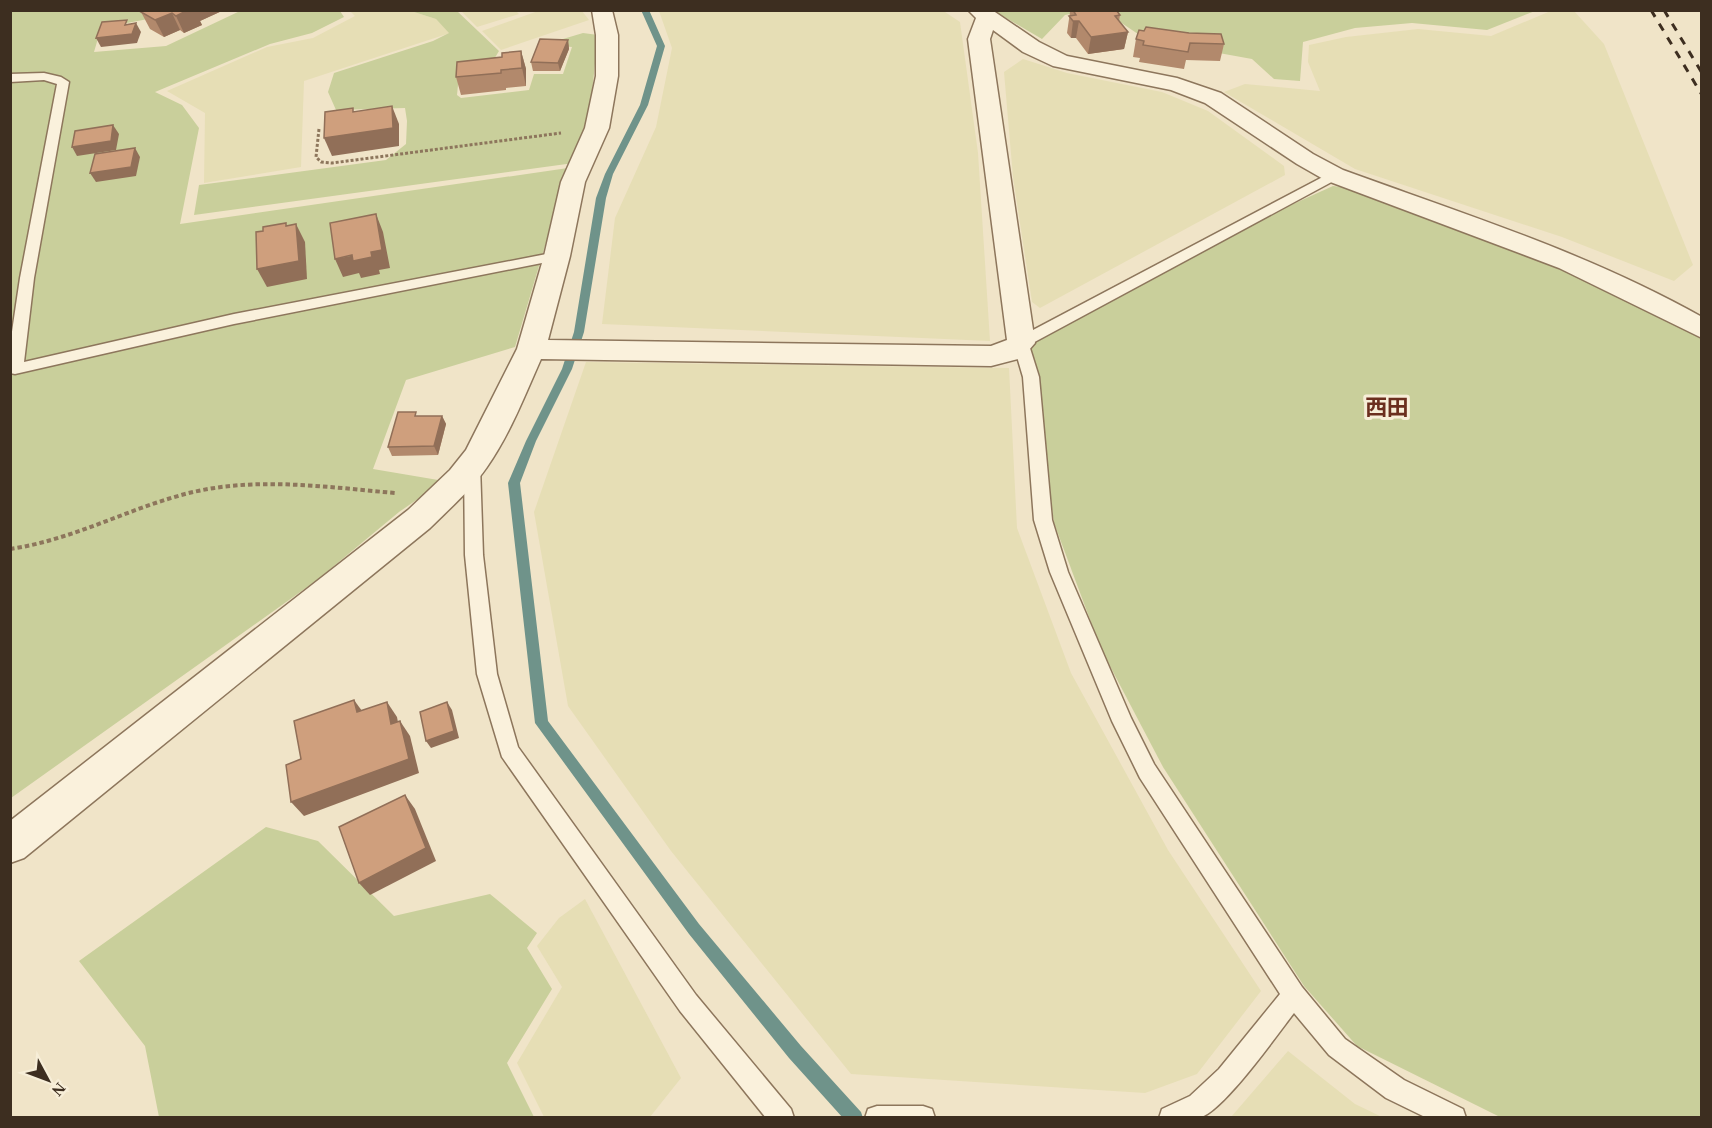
<svg xmlns="http://www.w3.org/2000/svg" width="1712" height="1128" viewBox="0 0 1712 1128" font-family="'Times New Roman','Noto Sans JP',serif">
	<style>
		.farmland { fill: #e6deb5 }
		.green { fill: #c9cf9b }
		.lines { fill: none; stroke-linecap: round; stroke-linejoin: round }
		.stream { fill: #6f938a; fill-rule: evenodd }
		.service-casing { stroke: #8d765c; stroke-width: 3 }
		.minor-casing { stroke: #8d765c; stroke-width: 3 }
		.path-far1 { stroke: #8d765c; stroke-width: 3; stroke-dasharray: 3 2; stroke-linecap: butt }
		.path { stroke: #8d765c; stroke-width: 4; stroke-dasharray: 4.5 3; stroke-linecap: butt }
		.service { fill: #faf1dc; fill-rule: evenodd }
		.minor { fill: #faf1dc; fill-rule: evenodd }
		.rail { stroke: #3d2e20; stroke-width: 3; stroke-dasharray: 8 8; stroke-linecap: butt }
		.wall { fill: #b2896c }
		.shaded-wall { fill: #916f58 }
		.building { fill: #cf9f7d; stroke: #916f58; stroke-width: 1.5 }
		.labels { text-anchor: middle; dominant-baseline: central; stroke-width: 6; stroke-linejoin: round; paint-order: stroke }
		.neighbourhood-label { font-size: 22px; font-weight: bold; fill: #6b2e1e; stroke: #f7eed8 }
	</style>
	<rect width="100%" height="100%" fill="#f0e4c8"/>
	<g class="farmland">
		<path d="M942 10 960 22 978 153 990 341 602 324 615 218 656 127 672 48 659 11Z"/>
		<path d="M1553 10 1574 11 1604 44 1693 265 1674 281 1562 237 1355 169 1224 92 1245 84 1320 91 1308 62 1309 45 1346 37 1418 29 1491 36Z"/>
		<path d="M350 11H411L436 19 450 33 304 81 301 167 204 183 205 113 167 91 267 47 313 38 355 16Z"/>
		<path d="M461 11H516L519 14 477 27Z"/>
		<path d="M538 11H582L589 20 501 50 482 31Z"/>
		<path d="M1023 59 1067 73 1162 92 1208 111 1284 166 1285 175 1040 308 1032 302 1013 177 1004 72Z"/>
		<path d="M586 362 1009 368 1017 528 1071 673 1168 850 1261 991 1197 1074 1145 1093 851 1074 671 851 568 706 534 512Z"/>
		<path d="M585 899 681 1078 650 1117H544L517 1063 562 987 537 946 559 918Z"/>
		<path d="M1288 1051 1355 1104 1382 1117H1231Z"/>
	</g>
	<g class="green">
		<path d="M11 11H158L148 19 101 28 94 52 166 46 240 11H340L344 17 312 33 270 44 155 92 182 105 199 128 180 224 568 168 515 347 406 380 373 469 444 481 399 512 317 580 11 798Z"/>
		<path d="M411 11H457L499 51 493 61 459 75 457 95 461 98 529 90 534 74H563L572 47 551 45 553 42 583 33 598 35 589 121 574 163 194 215 199 185 386 160 406 144 407 121 405 108 336 110 328 92 334 73 433 41 449 33 436 19Z"/>
		<path d="M994 11H1084L1065 15 1042 39Z"/>
		<path d="M1095 11H1535L1487 30 1412 23 1355 28 1303 42 1300 81 1274 79 1252 59 1147 40 1114 18Z"/>
		<path d="M1333 186 1356 189 1534 255 1641 303 1701 338V1117H1500L1357 1046 1304 986 1163 767 1101 649 1054 523 1031 349 1034 340 1280 210Z"/>
		<path d="M266 827 318 841 394 916 490 894 537 933 527 948 552 989 507 1063 534 1117H159L145 1046 79 961Z"/>
	</g>
	<g class="lines">
		<path class="stream" d="M641 10H649L665 46 648 105 613 174 606 198 584 332 572 369 536 441 520 483 548 721 699 924 801 1046 861 1112 863 1118H843L789 1058 689 934 535 723 508 483 526 441 562 369 574 332 596 198 605 174 640 105 657 46Z"/>
		<g class="service-casing">
			<g id="service">
				<path d="M44 73 61 77 69 82 34 278 24 362 234 314 557 252 564 256 557 260 234 324 15 374 10 373V345L20 278 57 84 44 80 10 82V74Z"/>
				<path d="M1334 171 1341 175 1339 178 1029 345 1039 377 1052 520 1068 572 1131 718 1154 764 1302 987 1345 1039 1404 1080 1463 1109 1466 1118H1427L1386 1098 1329 1055 1294 1013C1277 1035 1224 1110 1201 1117 1189 1120 1172 1118 1159 1118L1162 1109 1190 1096 1219 1069 1280 994 1140 778 1112 721 1050 572 1034 520 1023 377 1013 343 1016 339Z"/>
				<path d="M472 459 478 461 480 465 483 555 497 674 518 747 696 995 791 1109 794 1118H766L680 1011 502 757 477 674 465 555 464 465 466 461Z"/>
				<path d="M877 1106H923L932 1109 935 1118H865L868 1109Z"/>
			</g>
		</g>
		<g class="minor-casing">
			<path id="minor" d="M592 10H612L618 35V76L609 128 585 182 570 256 548 340 991 346 1007 340 968 39 976 18 968 10H992L1039 42 1067 56 1177 78 1221 93 1313 154 1343 170C1464 214 1588 253 1702 317V338L1559 268 1325 180 1297 164 1205 103 1171 90 1053 66 1023 52 993 30 990 39 1035 343 1022 358 991 366 541 359C525 395 510 434 487 467 471 490 450 508 430 528L24 858 10 863V821L408 510 450 470 466 450 517 349 544 256 561 182 585 128 596 76V35Z"/>
		</g>
		<path class="path-far1" d="M319 129 316 157 321 162 332 163 561 133"/>
		<path class="path" d="M10 549C72 540 125 510 185 494 253 476 326 487 395 493"/>
		<use href="#service" class="service"/>
		<use href="#minor" class="minor"/>
		<g class="rail">
			<path d="M1651 10 1702 95"/>
			<path d="M1664 10 1702 73"/>
		</g>
	</g>
	<g class="wall">
		<path d="M145 10H224L200 21 202 25 184 33 180 30 164 37 150 29 141 12Z"/>
		<path d="M1069 10H1116L1120 15 1119 21 1128 32 1124 49 1088 54 1076 38H1071L1067 33 1070 12Z"/>
		<path d="M1136 39 1224 44 1220 61 1186 60 1184 69 1139 62 1140 58 1133 57Z"/>
		<path d="M568 40 569 49 560 71H533L531 62Z"/>
		<path d="M521 51 526 69V86L506 88V90L461 95 456 77 502 57Z"/>
		<path d="M442 416 446 424 438 455 392 456 388 447Z"/>
	</g>
	<g class="shaded-wall">
		<path d="M188 10H224L200 21 202 25 184 33 176 16Z"/>
		<path d="M172 13 180 30 164 37 155 20Z"/>
		<path d="M1073 21H1079L1076 38H1071Z"/>
		<path d="M136 23 141 32 137 43 101 47 96 38Z"/>
		<path d="M1128 32 1124 49 1088 54 1091 37Z"/>
		<path d="M568 40 569 49 560 71 558 63Z"/>
		<path d="M521 51 526 69V86L522 68Z"/>
		<path d="M392 106 399 124V146L332 156 324 138Z"/>
		<path d="M113 125 119 134 116 150 77 156 72 147Z"/>
		<path d="M135 148 140 157 136 176 96 182 90 173Z"/>
		<path d="M376 214 383 232 390 268 379 270 380 274 361 278 359 273 343 277 335 259 371 252Z"/>
		<path d="M296 224 305 242 307 279 267 287 257 269Z"/>
		<path d="M442 416 446 424 438 455 434 446Z"/>
		<path d="M354 700 365 715 357 712Z"/>
		<path d="M387 702 397 717 401 739 391 724Z"/>
		<path d="M447 702 452 710 459 738 431 748 426 741Z"/>
		<path d="M400 721 410 736 419 773 304 816 291 802Z"/>
		<path d="M405 795 415 809 436 861 370 895 359 883Z"/>
	</g>
	<g class="building">
		<path d="M145 10H188L176 16 172 13 155 20 141 12Z"/>
		<path d="M1073 10H1116L1120 15 1115 16 1128 32 1091 37 1079 21H1073L1069 16 1076 15Z"/>
		<path d="M127 20 125 25 136 23 132 34 96 38 102 22Z"/>
		<path d="M1146 27 1189 33 1221 34 1224 44 1190 43 1188 52 1143 45 1144 41 1136 39 1139 30 1144 31Z"/>
		<path d="M540 39 568 40 558 63 531 62Z"/>
		<path d="M521 51 522 68 501 70V73L456 77 457 62 502 57V53Z"/>
		<path d="M392 106 393 128 324 138 325 112 353 108V112Z"/>
		<path d="M113 125 111 141 72 147 75 131Z"/>
		<path d="M135 148 131 167 90 173 95 154Z"/>
		<path d="M376 214 382 250 371 252 372 257 353 261 352 255 335 259 330 223Z"/>
		<path d="M286 223V226L296 224 299 261 257 269 256 232 263 231V227Z"/>
		<path d="M398 412H416L415 416H442L434 446 388 447Z"/>
		<path d="M354 700 357 712 387 702 391 724 400 721 409 759 291 802 286 765 301 759 294 721Z"/>
		<path d="M447 702 454 731 426 741 420 712Z"/>
		<path d="M405 795 426 848 359 883 339 827Z"/>
	</g>
	<g class="labels">
		<g class="neighbourhood-label">
			<text x="1387" y="407">西田</text>
		</g>
	</g>
	<rect width="1712" height="1128" fill="none" stroke="#3d2e20" stroke-width="24"/>
	<g transform="translate(48 1080) rotate(131)" stroke="#f7eed8" stroke-width="4.5" paint-order="stroke">
	<path d="M0-4.5L10 22L0 15L-10 22Z" fill="#3d2e20"/>
	<text y="-9" font-size="16" font-weight="bold" text-anchor="middle" fill="#3d2e20">N</text>
	</g>
</svg>
